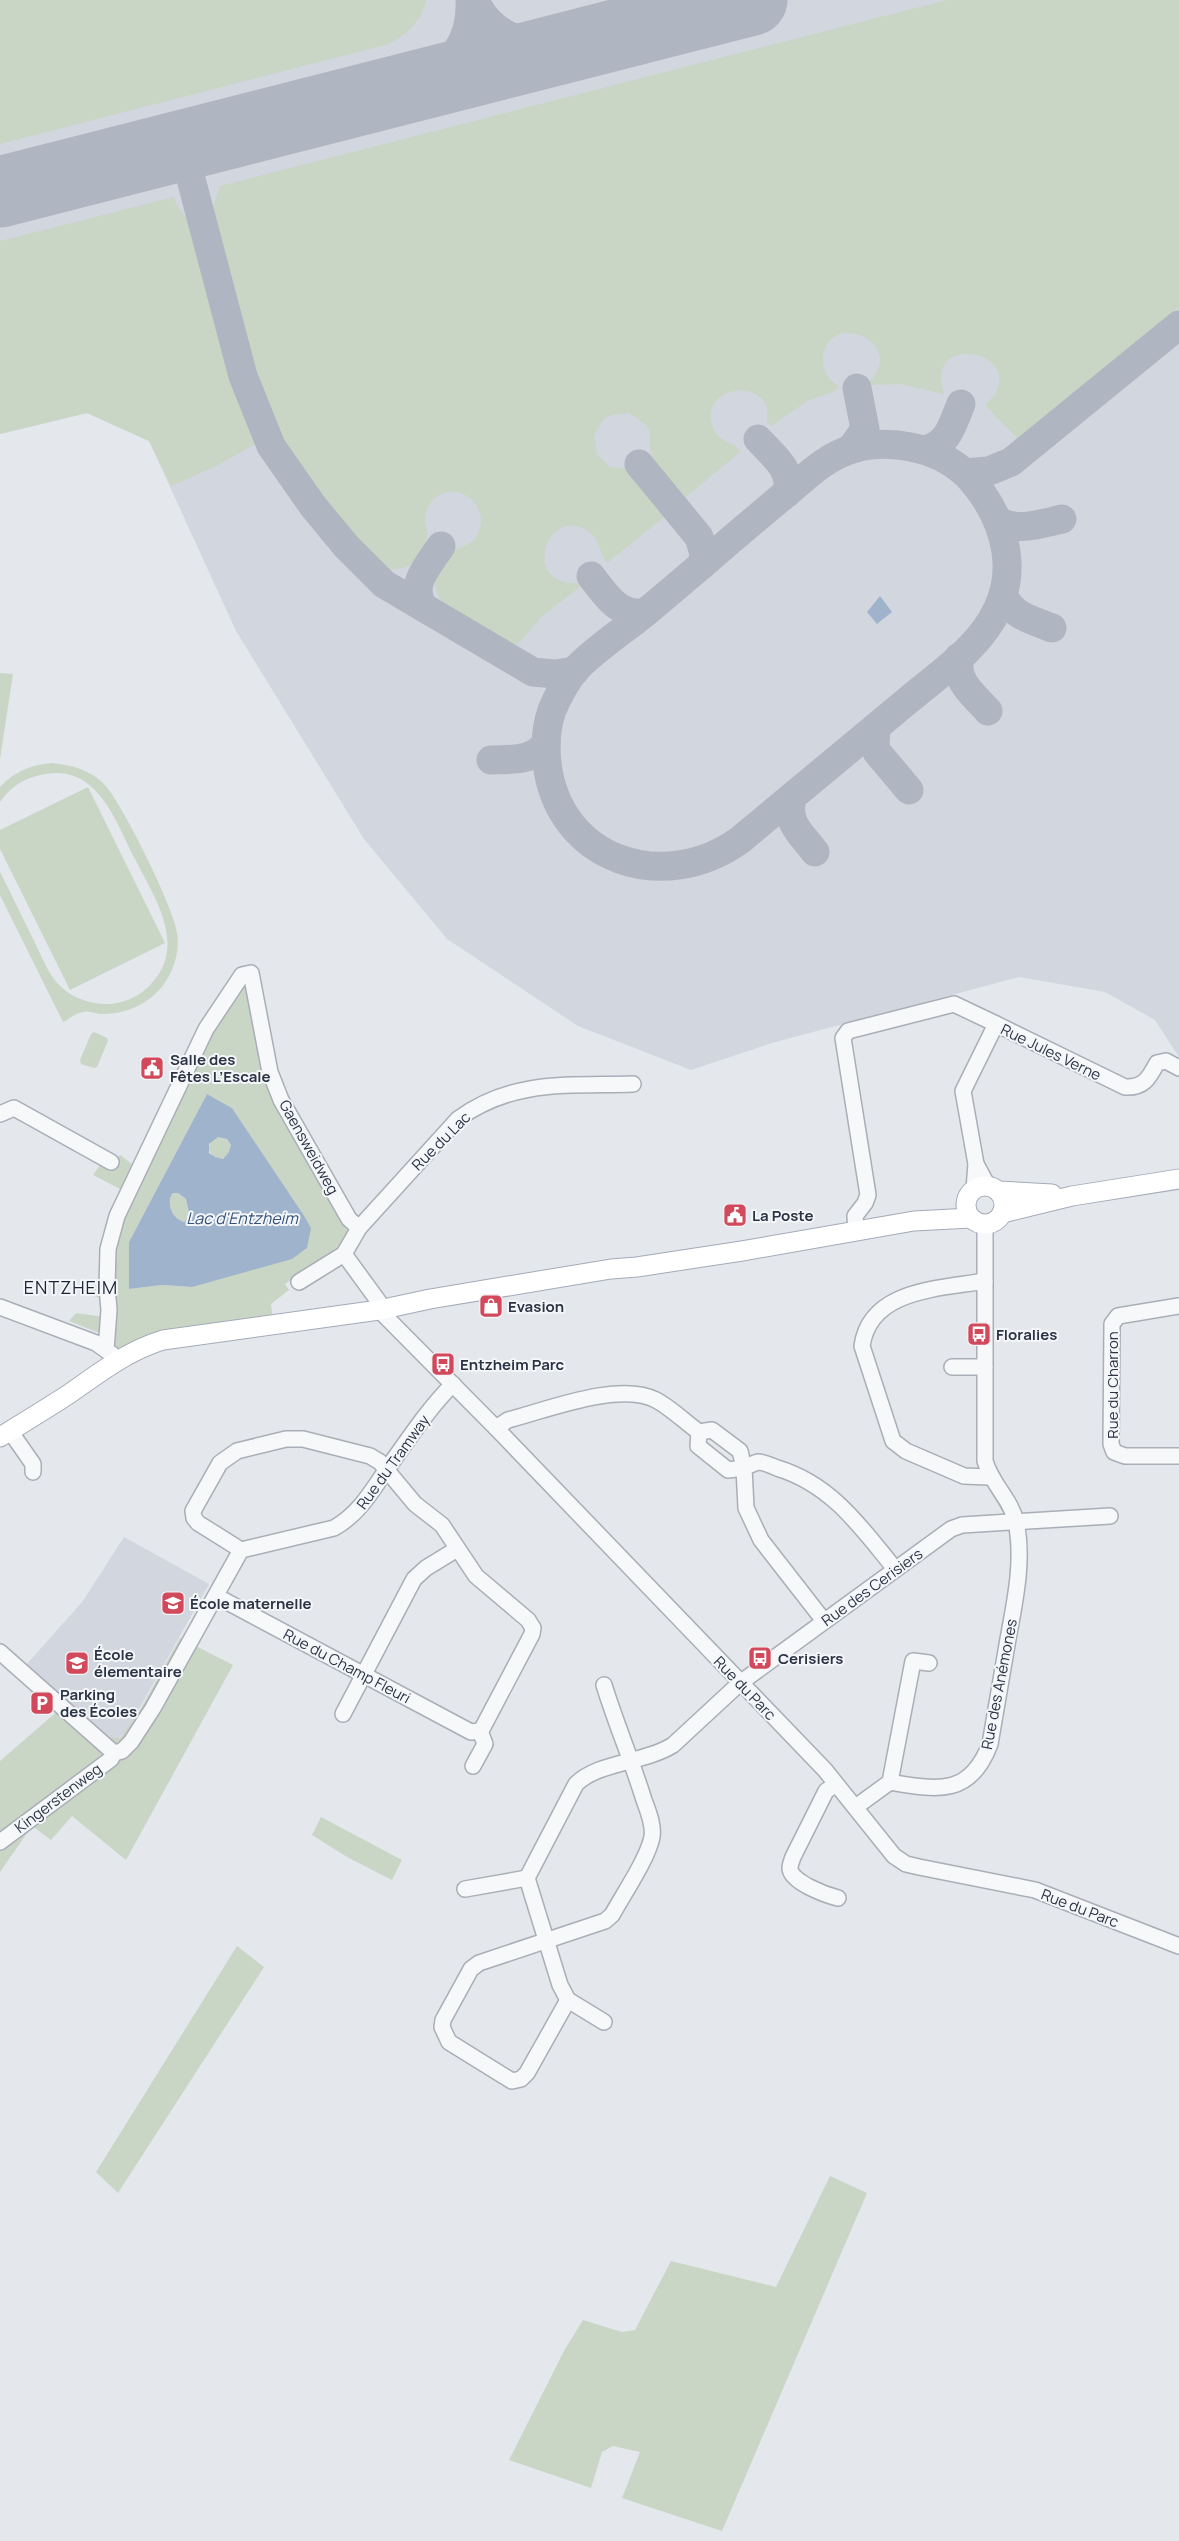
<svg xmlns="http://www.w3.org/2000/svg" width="1179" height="2541" viewBox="0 0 1179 2541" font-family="Manrope,sans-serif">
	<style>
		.built { fill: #d2d6de }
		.green { fill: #c9d6c5; fill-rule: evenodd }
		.water { fill: #9fb4cc; fill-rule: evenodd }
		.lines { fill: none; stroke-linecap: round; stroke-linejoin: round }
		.taxiway { stroke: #b0b6c1; stroke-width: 29 }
		.runway { stroke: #b0b6c1; stroke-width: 71 }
		.minor-casing { stroke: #a9aeb7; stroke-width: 18 }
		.major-casing { stroke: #a3abb8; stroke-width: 21 }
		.minor { stroke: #f7f8fa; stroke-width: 15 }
		.major { stroke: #fff; stroke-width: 19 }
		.labels { text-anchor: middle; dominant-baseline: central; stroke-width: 4; stroke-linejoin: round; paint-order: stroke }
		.street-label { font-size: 15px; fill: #2b3445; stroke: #f4f6f9 }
		.poi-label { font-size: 15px; font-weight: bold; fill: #2b3445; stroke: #f4f6f9; text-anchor: start }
		.water-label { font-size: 16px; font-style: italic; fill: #34527a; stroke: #f4f6f9 }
		.quarter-label { font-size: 18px; letter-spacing: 1px; fill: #1d2536; stroke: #f4f6f9 }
	</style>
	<rect width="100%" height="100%" fill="#e4e7ec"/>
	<g class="built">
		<path d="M0 0H1179V1057L1155 1020 1105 992 1019 977 772 1043 691 1070 578 1026 447 939 364 839 236 631 149 441 87 413 0 434Z"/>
		<path d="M124 1537 209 1584 130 1725 119 1738H107L27 1664 83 1601Z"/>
	</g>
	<g class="green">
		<path d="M0 0H426C421 23 406 36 385 45L0 144Z"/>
		<path d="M947 0H1179V307L1020 441 985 405C1040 357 922 324 944 394L900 384 866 385C913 343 827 307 823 358 822 371 829 379 839 386L833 392 807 401 772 426 767 422C776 374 693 384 714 430 720 442 733 442 741 451L684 499 654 464 650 448V432L645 424 629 413 611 415 603 420 594 436 597 454 610 467 629 469 654 496 667 515 607 563C599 553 600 539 588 531 547 504 520 586 578 583L581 586 540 618 514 649 451 613C428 590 430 565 459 548 465 545 471 544 475 538 490 519 475 491 452 492 436 492 423 507 425 523 425 526 427 530 427 534 427 557 410 572 388 569L335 516 282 441 250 366 226 274 212 211 220 186Z"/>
		<path d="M174 197 177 206 191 223 227 368 257 443 216 466 171 486 149 441 87 413 0 434V241Z"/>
		<path d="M0 673 13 674 0 759Z"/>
		<path d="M52 763C72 765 90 770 104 784 121 801 175 910 177 933 180 951 174 970 164 984 149 1004 127 1014 102 1014 96 1014 88 1010 83 1012 76 1013 69 1019 63 1022L0 895V872C12 895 23 919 35 943 42 957 48 974 60 986 73 999 93 1005 112 1004 127 1002 141 995 151 984 188 945 154 897 135 859 115 820 97 761 40 775 23 779 10 787 0 802V787C15 771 31 765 52 763Z"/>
		<path d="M88 787 165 943 70 990 0 849V830Z"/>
		<path d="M248 980 272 1097 324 1182 347 1231 343 1243 285 1284 289 1290 271 1304 273 1320 118 1353 102 1334 69 1321 76 1313 104 1317 102 1299 94 1296 89 1286 104 1284 115 1232 210 1033ZM207 1094 232 1108 303 1214 192 1287 162 1285 129 1289V1242Z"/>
		<path d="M94 1032 107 1038 108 1041 97 1067 94 1068 81 1064 80 1060 91 1034Z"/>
		<circle cx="220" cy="1148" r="11"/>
		<path d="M120 1155 132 1164 120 1189 93 1175 103 1161 112 1166Z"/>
		<path d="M173 1193H178L186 1199 189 1213 185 1222C173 1221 165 1202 173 1193Z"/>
		<path d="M180 1638 233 1665 126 1860 72 1816 51 1840 32 1826 0 1872V1761L68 1702 107 1738H120L140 1710Z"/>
		<path d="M321 1817 402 1860 392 1880 347 1857 312 1835Z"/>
		<path d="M237 1946 264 1967 118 2193 96 2172Z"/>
		<path d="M830 2176 867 2193 722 2531 622 2498 640 2452 613 2446 602 2452 591 2488 509 2460 565 2349 583 2320 622 2332 635 2330 671 2261 776 2287Z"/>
	</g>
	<g class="water">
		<path d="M880 596 892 612 877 624 867 612Z"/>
		<path d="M207 1094 232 1108 303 1214 311 1228 307 1248 292 1259 192 1287 162 1285 129 1289V1242ZM218 1137 227 1139 231 1145 229 1152 223 1159 215 1157 209 1153V1144ZM173 1193H178L186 1199 189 1213 185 1222C173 1221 165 1202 173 1193Z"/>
	</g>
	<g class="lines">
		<g class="taxiway">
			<path d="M475 0C489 35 529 48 564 48"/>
			<path d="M415 86C450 65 472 44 470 0"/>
			<path d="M182 145 243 376 271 446 313 506 346 546 384 584 533 672 555 674 575 671"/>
			<path d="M758 439C773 456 793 469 787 493"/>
			<path d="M851 449 865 429 857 388"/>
			<path d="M925 450C949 444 952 425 961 404"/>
			<path d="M639 464 699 537 704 554 702 565"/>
			<path d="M965 473C999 508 1020 560 998 608 980 648 939 674 906 702 851 748 796 794 740 840 664 895 558 861 547 763 545 745 546 727 552 710 558 696 566 681 575 670 596 648 623 631 646 612 692 574 737 534 783 496 804 479 825 457 852 449 889 438 936 447 965 473L989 471 1011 462 1179 325"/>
			<path d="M998 521C1018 532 1040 524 1062 519"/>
			<path d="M591 576C606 595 617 615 644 613"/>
			<path d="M1003 595C1012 616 1032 620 1052 628"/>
			<path d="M423 607C409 584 428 566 441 546"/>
			<path d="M959 657C956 683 972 693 988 711"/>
			<path d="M876 728 875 745 877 752 909 790"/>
			<path d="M491 760C511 759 533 762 546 743"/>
			<path d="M792 797C786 824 800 832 815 852"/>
		</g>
		<path class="runway" d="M0 192 752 0"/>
		<g class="minor-casing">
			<g id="minor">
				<path d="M0 1114 14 1108 111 1162"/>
				<path d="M976 1164 988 1186"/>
				<path d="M974 1189 976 1164 963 1091 996 1024 1125 1087C1144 1088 1149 1078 1157 1063L1166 1061 1179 1068"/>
				<path d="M856 1232 855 1216 865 1203 868 1195 843 1038 848 1031 954 1004 996 1024"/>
				<path d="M344 1254 379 1302V1310L496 1428 825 1770 894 1856 906 1864 919 1867 1035 1890 1179 1946"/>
				<path d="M985 1281C939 1289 870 1289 862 1346L893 1441 906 1451 964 1476 989 1477"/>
				<path d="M299 1282 344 1254 359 1228 458 1119C512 1079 569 1086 633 1084"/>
				<path d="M1179 1306 1118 1316 1112 1324 1111 1444 1114 1452 1125 1456H1179"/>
				<path d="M0 1307 96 1343 113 1355"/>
				<path d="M106 1350 109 1310 107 1287 108 1249 117 1216 206 1029 242 975 251 973 270 1072 281 1100 349 1219 359 1228"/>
				<path d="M952 1367H985"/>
				<path d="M496 1428 508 1420C547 1410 619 1381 656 1400 671 1408 685 1422 699 1432"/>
				<path d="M712 1430 740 1451 744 1468 728 1470 698 1446 699 1432Z"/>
				<path d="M10 1431 33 1464V1472"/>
				<path d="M216 1596 471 1732 480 1731 483 1727 532 1634 533 1628 528 1620 476 1576 442 1525 415 1504 380 1462 370 1456 303 1439H286L237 1451 220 1463 193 1511 194 1518 198 1523 241 1550"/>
				<path d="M824 1621 761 1540 746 1508 744 1468C748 1466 754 1463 758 1462 764 1462 772 1466 777 1468 831 1484 861 1527 895 1569"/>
				<path d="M0 1652 114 1753"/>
				<path d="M343 1714 414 1579 426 1568 457 1549"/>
				<path d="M114 1753 122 1751 131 1742 153 1708 241 1550 334 1528C359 1514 371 1492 387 1469 408 1440 428 1409 453 1384"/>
				<path d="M473 1766 485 1744 480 1731"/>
				<path d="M890 1782 913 1661 929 1663"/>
				<path d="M836 1784 826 1791 793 1857C792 1860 790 1865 790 1868 790 1882 826 1895 838 1898"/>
				<path d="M857 1806 890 1782C937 1790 970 1797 990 1744 996 1709 1002 1674 1008 1639 1015 1601 1024 1560 1016 1522 1011 1499 992 1485 985 1461V1224"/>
				<path d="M0 1842 111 1759 114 1753"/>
				<path d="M465 1889 527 1878"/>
				<path d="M568 2000 527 2073 521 2079 512 2081 449 2042 442 2027 443 2020 471 1969 479 1963 605 1921 612 1915C623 1895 648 1858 652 1837 654 1825 648 1811 644 1800 632 1761 616 1724 604 1685"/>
				<path d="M604 2022 568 2000 560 1985 527 1878 576 1784C598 1762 644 1763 673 1745L740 1683 951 1529 962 1525 1110 1516"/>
			</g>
		</g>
		<g class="major-casing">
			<g id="major">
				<circle cx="985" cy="1205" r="19"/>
				<path d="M998 1191 1052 1194"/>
				<path d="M1002 1213 1072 1196 1179 1179"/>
				<path d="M0 1437C23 1423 46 1409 69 1394 99 1373 127 1351 163 1340L379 1310 430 1299 611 1269 637 1267 742 1251 914 1221 971 1218"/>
			</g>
		</g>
		<use href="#minor" class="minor"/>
		<use href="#major" class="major"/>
	</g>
	<defs>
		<g id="civic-square" transform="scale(1.25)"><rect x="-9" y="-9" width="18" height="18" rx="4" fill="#d1495b" stroke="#f4f6f9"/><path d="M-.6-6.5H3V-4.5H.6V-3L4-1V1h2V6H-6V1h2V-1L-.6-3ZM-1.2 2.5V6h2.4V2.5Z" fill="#fff"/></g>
		<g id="shop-square" transform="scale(1.25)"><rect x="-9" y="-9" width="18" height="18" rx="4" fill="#d1495b" stroke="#f4f6f9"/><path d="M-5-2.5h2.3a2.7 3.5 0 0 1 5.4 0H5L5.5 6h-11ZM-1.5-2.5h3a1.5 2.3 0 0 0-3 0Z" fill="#fff"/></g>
		<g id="bus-square" transform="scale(1.25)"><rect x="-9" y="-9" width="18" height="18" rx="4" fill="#d1495b" stroke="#f4f6f9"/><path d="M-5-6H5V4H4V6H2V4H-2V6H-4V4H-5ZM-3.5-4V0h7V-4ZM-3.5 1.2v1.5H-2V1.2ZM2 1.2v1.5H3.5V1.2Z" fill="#fff"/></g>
		<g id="school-square" transform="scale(1.25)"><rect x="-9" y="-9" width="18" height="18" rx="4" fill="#d1495b" stroke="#f4f6f9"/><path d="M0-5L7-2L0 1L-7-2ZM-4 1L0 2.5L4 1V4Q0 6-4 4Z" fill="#fff"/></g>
		<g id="parking-square" transform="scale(1.25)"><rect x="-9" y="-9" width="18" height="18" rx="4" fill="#d1495b" stroke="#f4f6f9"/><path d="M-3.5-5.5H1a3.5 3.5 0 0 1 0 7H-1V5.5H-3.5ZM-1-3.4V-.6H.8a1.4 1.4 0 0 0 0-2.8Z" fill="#fff"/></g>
	</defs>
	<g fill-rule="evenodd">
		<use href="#civic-square" x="152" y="1068"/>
		<use href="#civic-square" x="735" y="1215"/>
		<use href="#shop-square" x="491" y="1306"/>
		<use href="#bus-square" x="979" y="1334"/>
		<use href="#bus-square" x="443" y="1364"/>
		<use href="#school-square" x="173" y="1603"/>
		<use href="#bus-square" x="760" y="1658"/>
		<use href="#school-square" x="77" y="1663"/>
		<use href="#parking-square" x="42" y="1703"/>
	</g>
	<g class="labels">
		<g class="street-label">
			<text transform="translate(1051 1052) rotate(26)">Rue Jules Verne</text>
			<text transform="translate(441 1141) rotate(-45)">Rue du Lac</text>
			<text transform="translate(309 1147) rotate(61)">Gaensweidweg</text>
			<text transform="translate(1112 1385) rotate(-90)">Rue du Charron</text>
			<text transform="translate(393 1462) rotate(-54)">Rue du Tramway</text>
			<text transform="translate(872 1587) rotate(-36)">Rue des Cerisiers</text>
			<text transform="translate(347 1666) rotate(28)">Rue du Champ Fleuri</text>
			<text transform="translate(999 1684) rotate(-79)">Rue des Anémones</text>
			<text transform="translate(745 1688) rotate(46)">Rue du Parc</text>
			<text transform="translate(58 1798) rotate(-37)">Kingerstenweg</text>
			<text transform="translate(1080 1908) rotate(21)">Rue du Parc</text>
		</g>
		<g class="poi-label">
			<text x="170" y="1059">Salle des<tspan x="170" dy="17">Fêtes L’Escale</tspan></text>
			<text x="752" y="1215">La Poste</text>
			<text x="508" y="1306">Evasion</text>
			<text x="996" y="1334">Floralies</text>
			<text x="460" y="1364">Entzheim Parc</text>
			<text x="190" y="1603">École maternelle</text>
			<text x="94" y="1654">École<tspan x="94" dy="17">élementaire</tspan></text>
			<text x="778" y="1658">Cerisiers</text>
			<text x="60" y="1694">Parking<tspan x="60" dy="17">des Écoles</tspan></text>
		</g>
		<g class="water-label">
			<text x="242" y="1218">Lac d'Entzheim</text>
		</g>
		<g class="quarter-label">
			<text x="71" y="1287">ENTZHEIM</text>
		</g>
	</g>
</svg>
